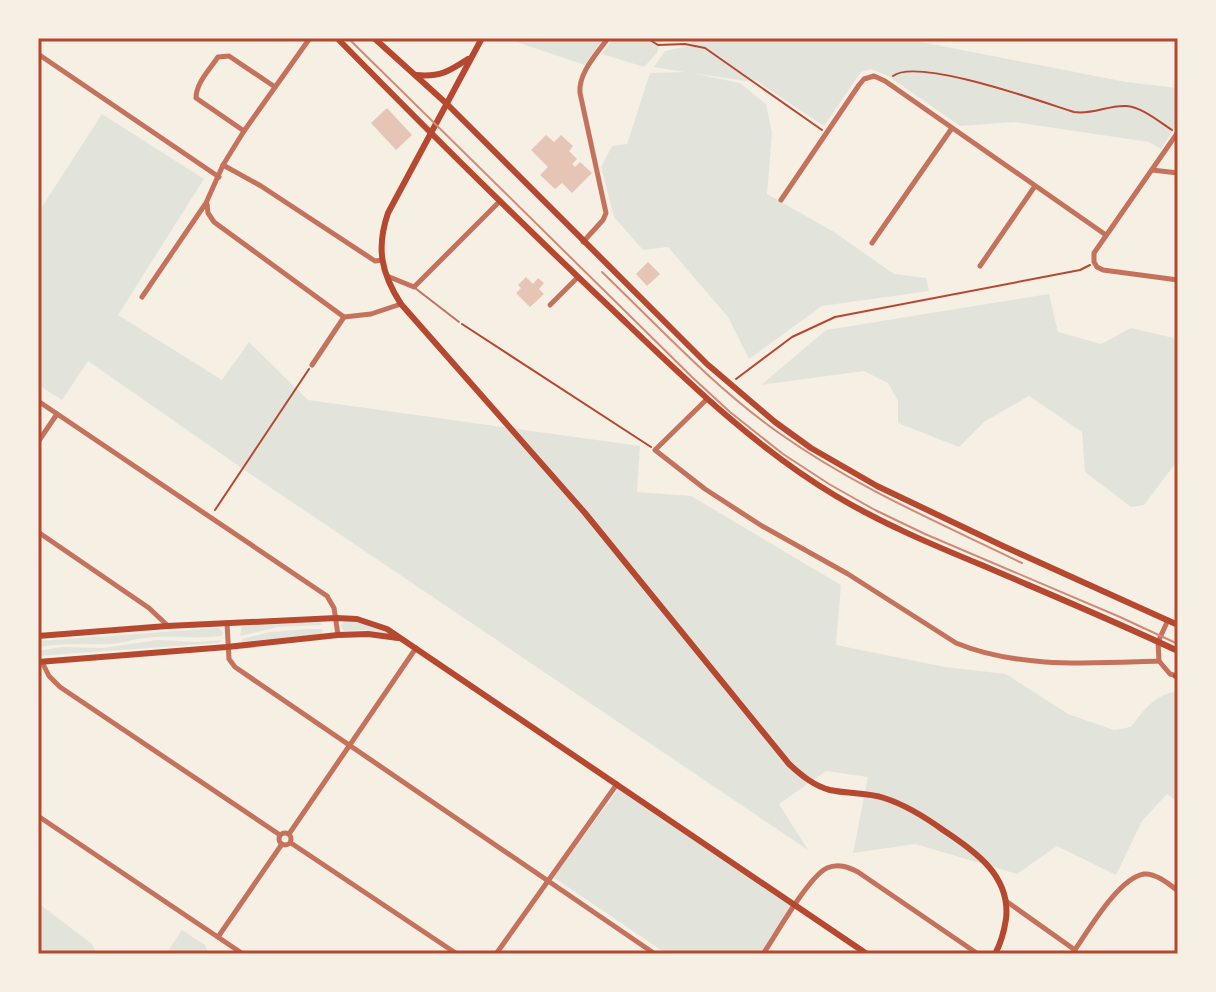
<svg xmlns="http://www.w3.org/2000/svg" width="1216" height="992" viewBox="0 0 1216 992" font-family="'Sofia Sans Condensed',sans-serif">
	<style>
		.green { fill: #e2e4dc }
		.building { fill: #e6c5b7 }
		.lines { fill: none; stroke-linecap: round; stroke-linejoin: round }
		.path { stroke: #b5482f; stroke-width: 2 }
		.service { stroke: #c5725c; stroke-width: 2 }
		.minor { stroke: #c5725c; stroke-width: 5 }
		.secondary { stroke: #b5482f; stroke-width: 6 }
		.tram { stroke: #cf8b77; stroke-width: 2 }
		.neatline { fill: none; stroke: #b5482f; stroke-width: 3 }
	</style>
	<rect width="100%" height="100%" fill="#f6efe4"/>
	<g class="green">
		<path d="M504 38H604L585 65Z"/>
		<path d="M613 38H662L657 53 644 67 602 54Z"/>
		<path d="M690 38H901L1126 82 1178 88V123L1161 149 1149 142 1015 122 960 126 888 76 871 69 861 72 824 126 755 80 746 81 692 73 740 83 766 104 772 133 767 194 834 232 894 274 926 278 929 291 822 306 749 359 728 317 668 247 643 250 614 217 601 167 612 146 627 144 650 73 684 72 654 67 665 51 684 47 693 41Z"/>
		<path d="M102 114 204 179 118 315 222 380 249 342 308 400 640 446 637 492 691 496 841 585 836 645 945 667 1006 674 1068 714 1114 730 1131 727C1143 710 1156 694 1178 691V802L1167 794 1142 821 1116 875 1057 846 1017 874 915 844 853 853 868 777 826 771 779 804 808 850 243 469 88 361 62 400 38 385V213Z"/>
		<path d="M1049 294 1058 332 1101 344 1131 328 1178 339V460L1144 505 1131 507 1085 472 1082 432 1029 396 984 422 959 447 898 423V401L888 383 864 371 761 385 826 330Z"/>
		<path d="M320 621 322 625 278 627 240 636 242 626Z"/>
		<path d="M344 621 363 623 389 632 388 635 364 630 344 631 341 626Z"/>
		<path d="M218 628 222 631 223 634 221 636C196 639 171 635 145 638 133 639 120 644 108 644 84 645 61 643 38 647V641Z"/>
		<path d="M307 629H322L323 631 321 634 242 642V639L270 632Z"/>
		<path d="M158 640 196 642 222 640 218 643 38 656V651L62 647 103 648Z"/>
		<path d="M621 786 797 904 764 954H667L553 877Z"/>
		<path d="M38 903 92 944 97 954H38Z"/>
		<path d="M182 930 205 945 209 954H166Z"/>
	</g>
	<g class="building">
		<path d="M387 108 412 135 396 150 371 123Z"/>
		<path d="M546 135 554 142 561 135 573 146 569 151 577 159 572 164 575 167 580 162 592 173 572 193 562 183 555 189 540 175 548 167 531 150Z"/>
		<path d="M648 262 660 274 647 286 636 274Z"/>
		<path d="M526 277 533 284 538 278 544 283 539 289 544 294 530 307 516 293 521 288 518 285Z"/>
	</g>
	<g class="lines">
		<g class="path">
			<path d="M647 38 658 45 685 44 705 48 822 130"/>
			<path d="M893 76C917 57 1042 102 1074 112 1092 115 1108 105 1126 106 1142 107 1158 121 1172 130"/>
			<path d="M462 324 651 447"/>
			<path d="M736 379 792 337 835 317 1080 270 1090 265"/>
			<path d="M215 510 309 369"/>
		</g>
		<path class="service" d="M415 288 459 322"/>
		<g class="minor">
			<path d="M38 54 219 177"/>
			<path d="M244 131 196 98C196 83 210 69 218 57L229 56 275 87"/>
			<path d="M1178 132 1094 253V262L1097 267 1103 270 1178 280"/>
			<path d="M223 165 261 186 375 261 382 260"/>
			<path d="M1152 170 1178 173"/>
			<path d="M781 200 859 85 864 79 874 76 885 81 1106 235"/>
			<path d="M207 204 208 213 214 222 344 317 371 314 401 304"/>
			<path d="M583 242 603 220 606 213 580 93C578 73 597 54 608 38"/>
			<path d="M872 243 952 128"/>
			<path d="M980 266 1035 186"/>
			<path d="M387 276 414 287 500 201"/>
			<path d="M142 297 206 203 223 165 244 131 310 38"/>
			<path d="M550 305 578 277"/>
			<path d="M312 365 344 317"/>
			<path d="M707 399 655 450 705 489 762 526 848 574 956 643C1019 669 1092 663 1159 661"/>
			<path d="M38 401 327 596 334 608 338 635"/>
			<path d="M38 442 57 414"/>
			<path d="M38 532 149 608 167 625"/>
			<path d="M1168 620 1158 642 1159 661 1170 674 1177 676"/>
			<path d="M227 623 229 659 235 667 655 954"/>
			<path d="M42 662 49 676 60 687 280 835"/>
			<path d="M38 816 243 954"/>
			<circle cx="285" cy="839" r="6"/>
			<path d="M289 834 416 648"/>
			<path d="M291 843 457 954"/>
			<path d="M1006 901 1075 950"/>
			<path d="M218 937 282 844"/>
			<path d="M496 954 617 784"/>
			<path d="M763 954C776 935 809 876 827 868 838 863 848 867 858 872L978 954"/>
			<path d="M1072 954C1087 933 1118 878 1144 874 1156 873 1169 884 1178 891"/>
		</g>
		<g class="secondary">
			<path d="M337 38C429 132 522 224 617 314 686 380 754 447 836 496 883 524 933 545 984 566 1049 594 1114 621 1178 651"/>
			<path d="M374 38 447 104 707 364 775 422 811 448 877 486 1003 546 1178 625"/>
			<path d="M482 38 388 213C376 248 381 273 401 304L585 513 789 764C801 775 814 786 830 790 848 794 867 792 884 798 906 805 925 817 943 830 975 851 1011 876 1006 919 1004 932 1001 943 995 954"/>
			<path d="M416 75C440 77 448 72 468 59"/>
			<path d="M38 636 167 626 336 618 357 619 387 629 867 954"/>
			<path d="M38 662 227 647 338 635 368 634 398 638"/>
			<path d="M1176 676H1178"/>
		</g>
		<g class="tram">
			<path d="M348 38 693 378 730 412 783 454 829 484 875 510 925 534 1120 617 1178 644"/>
			<path d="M602 272C659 327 714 387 779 433 855 487 940 523 1022 563"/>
		</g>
	</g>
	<rect width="1216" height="992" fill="none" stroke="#f6efe4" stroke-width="80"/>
	<rect x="40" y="40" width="1136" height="912" class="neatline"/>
</svg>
